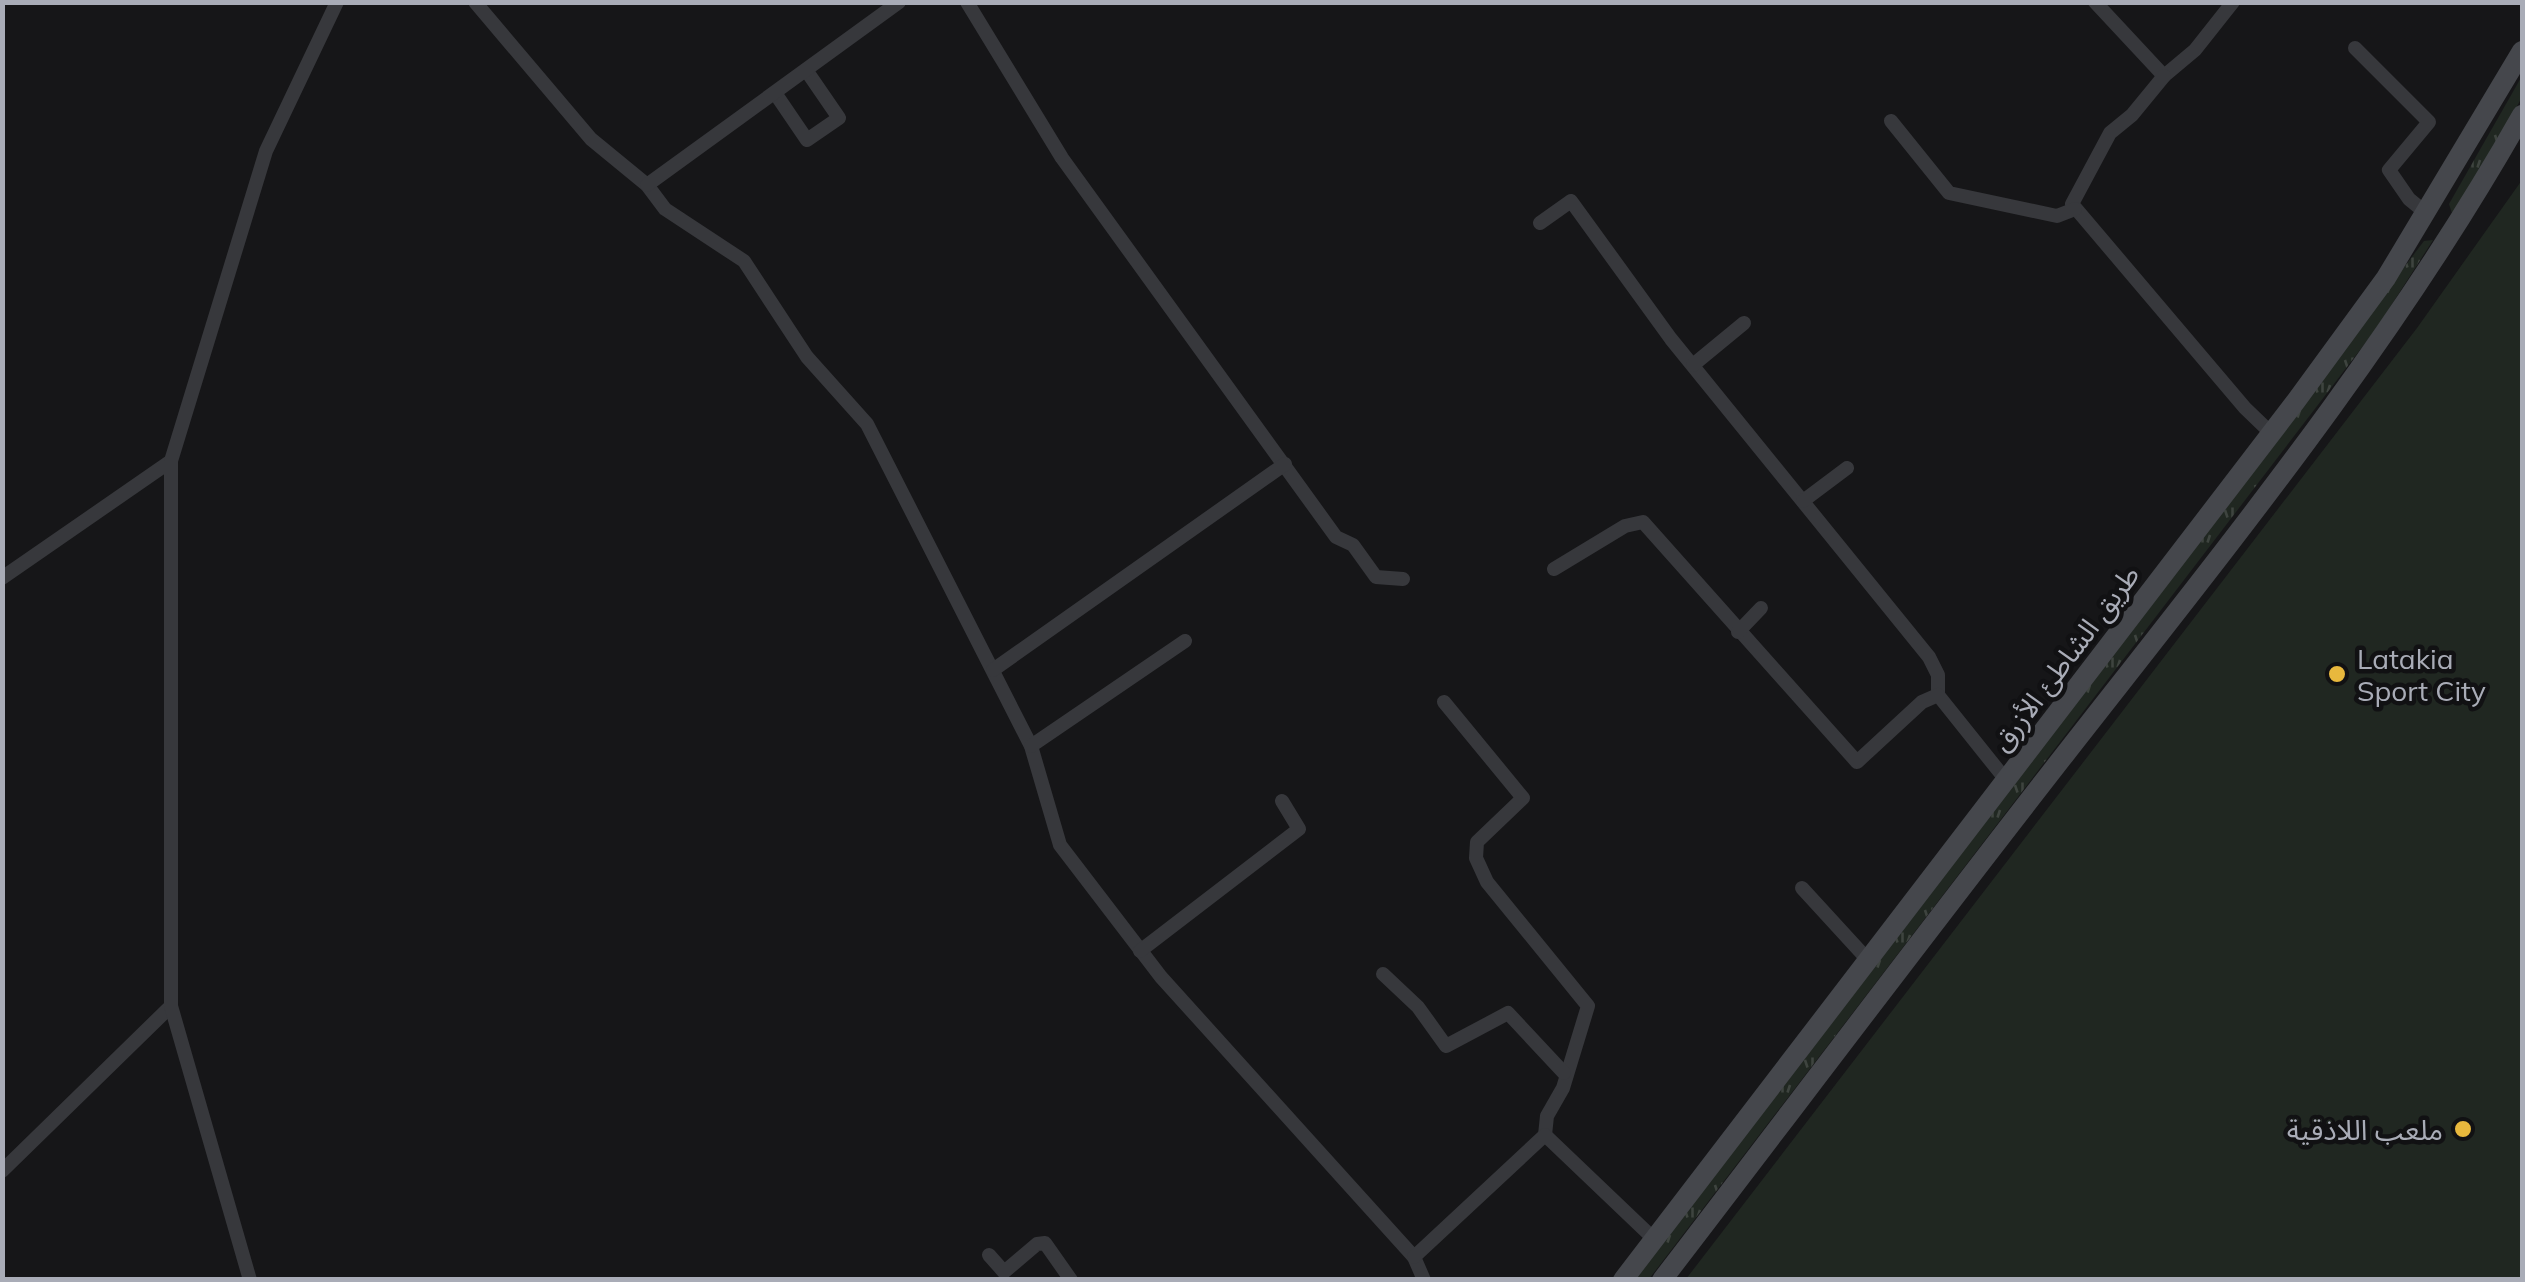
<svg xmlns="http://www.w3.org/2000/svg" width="2525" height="1282" viewBox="0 0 2525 1282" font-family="Mulish,'Noto Sans Arabic',sans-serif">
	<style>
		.grass { fill: url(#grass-tufts) }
		.garden { fill: #202721 }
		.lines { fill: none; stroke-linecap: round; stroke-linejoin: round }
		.street { stroke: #37383c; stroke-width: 14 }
		.secondary { stroke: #45474c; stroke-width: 20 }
		.poi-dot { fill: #e8b83d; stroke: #111113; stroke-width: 4 }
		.labels { text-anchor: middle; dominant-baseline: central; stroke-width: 9; stroke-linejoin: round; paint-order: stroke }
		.street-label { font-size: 28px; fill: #a9acb7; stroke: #111113 }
		.poi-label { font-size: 28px; fill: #a9acb7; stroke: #111113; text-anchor: start }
	</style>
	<defs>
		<pattern id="grass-tufts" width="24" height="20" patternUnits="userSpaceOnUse" patternTransform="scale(2.5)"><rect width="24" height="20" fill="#202721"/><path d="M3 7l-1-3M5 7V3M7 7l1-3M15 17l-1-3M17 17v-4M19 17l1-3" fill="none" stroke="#3e443f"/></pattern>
	</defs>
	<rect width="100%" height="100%" fill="#161618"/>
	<g class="grass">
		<path d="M2522 76V97L2460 211 2452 213 2449 204Z"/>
		<path d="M2433 240 2376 329 1649 1279H1635L2424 241Z"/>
	</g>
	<path class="garden" d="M2522 180V1279H1686L2417 328Z"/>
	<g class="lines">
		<g class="street">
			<path d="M475 2 591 139 647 185 665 209 744 261 807 357 867 424 1031 746 1060 845 1161 977 1414 1257 1424 1280"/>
			<path d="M967 2 1062 158 1336 537 1353 545 1376 577 1403 579"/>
			<path d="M2095 2 2164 76 2195 50 2233 2"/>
			<path d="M2355 48 2429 122 2389 170 2409 199 2426 213"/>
			<path d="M2164 76 2132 115 2110 133 2072 204 2245 408 2272 434"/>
			<path d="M775 93 807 140 839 118 806 70"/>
			<path d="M1891 121 1949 193 2057 216 2075 209"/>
			<path d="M647 185 899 2"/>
			<path d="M1540 223 1571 201 1671 339 1929 657 1938 675V695"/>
			<path d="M1693 365 1744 323"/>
			<path d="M1803 501 1847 468"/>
			<path d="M1554 569 1625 526 1643 522 1857 762 1922 702 1938 695 2006 780"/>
			<path d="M2 578 171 461"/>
			<path d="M1738 632 1761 608"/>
			<path d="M993 670 1285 464"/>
			<path d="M1444 702 1523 798 1477 842 1476 858 1487 882 1588 1006 1563 1088 1547 1116 1545 1135"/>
			<path d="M1031 746 1185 641"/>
			<path d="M1802 888 1868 960"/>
			<path d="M1140 951 1299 829 1282 801"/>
			<path d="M1383 974 1418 1007 1446 1046 1508 1013 1564 1073"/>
			<path d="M2 1171 171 1006"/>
			<path d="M989 1255 1004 1272 1037 1244 1045 1243 1071 1280"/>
			<path d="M1414 1257 1545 1135 1654 1239"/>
			<path d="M250 1280 171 1006V461L266 151 337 2"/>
		</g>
		<g class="secondary">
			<path d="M1623 1280 2296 401 2386 278 2522 51"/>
			<path d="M1662 1280C1797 1104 1930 927 2066 753 2227 547 2394 342 2522 115"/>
		</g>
	</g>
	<g class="poi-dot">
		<circle cx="2337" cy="674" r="10"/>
		<circle cx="2463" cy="1129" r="10"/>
	</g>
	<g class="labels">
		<g class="street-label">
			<text transform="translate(2065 658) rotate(-53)">طريق الشاطئ الأزرق</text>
		</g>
		<g class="poi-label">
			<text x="2357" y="658">Latakia<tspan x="2357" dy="32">Sport City</tspan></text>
			<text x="2443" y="1129" text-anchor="end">ملعب اللاذقية</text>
		</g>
	</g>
	<rect width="2525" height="1282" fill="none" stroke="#a9acb7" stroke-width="10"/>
</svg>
